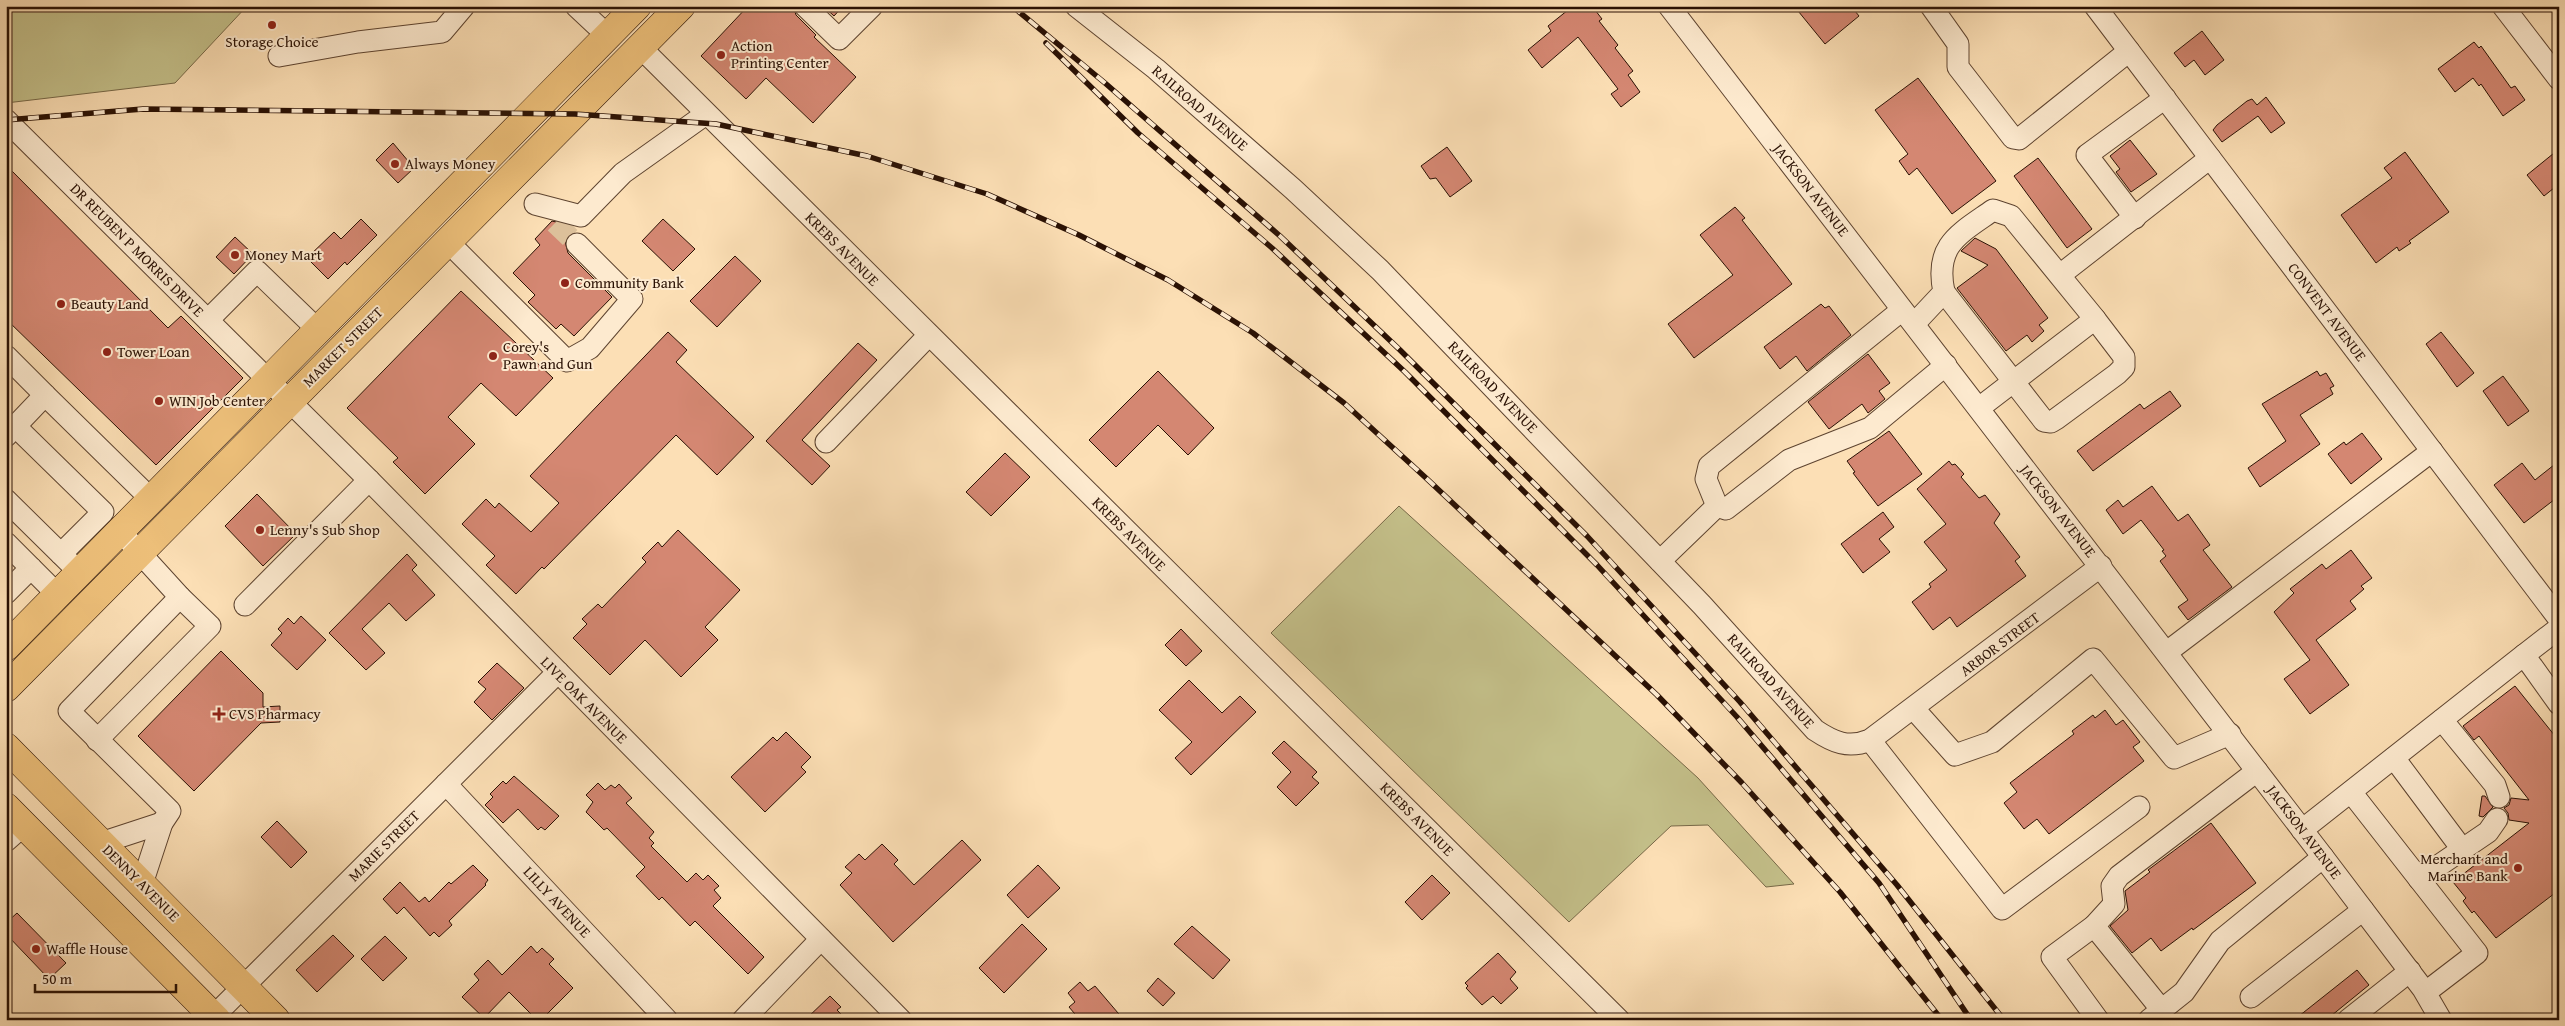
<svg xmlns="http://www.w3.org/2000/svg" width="2565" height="1026" viewBox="0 0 2565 1026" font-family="'Gentium Book Plus',serif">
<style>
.green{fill:#c4c08a;stroke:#776847}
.building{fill:#d48772;stroke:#2a1104}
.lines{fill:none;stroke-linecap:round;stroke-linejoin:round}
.minor-tunnel{stroke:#dcc09a;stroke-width:21;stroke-dasharray:21 11;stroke-linecap:butt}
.minor-casing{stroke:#5e4430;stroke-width:23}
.major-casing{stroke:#2a1104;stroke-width:29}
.minor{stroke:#fdeacf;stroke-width:21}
.major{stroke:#eec07a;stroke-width:28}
.rail-casing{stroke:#2a1104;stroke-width:5.5}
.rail{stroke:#fdeacf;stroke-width:4;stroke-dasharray:11;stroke-linecap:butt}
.poi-dot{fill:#8f2418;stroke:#fdeacf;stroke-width:2}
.labels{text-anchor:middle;stroke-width:4;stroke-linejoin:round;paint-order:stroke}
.poi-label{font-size:15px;fill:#2a1104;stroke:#fdeacf;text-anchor:start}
.street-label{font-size:15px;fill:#2a1104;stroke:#fdeacf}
</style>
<rect width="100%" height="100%" fill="#fcdfb5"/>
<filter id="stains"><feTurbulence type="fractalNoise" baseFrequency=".004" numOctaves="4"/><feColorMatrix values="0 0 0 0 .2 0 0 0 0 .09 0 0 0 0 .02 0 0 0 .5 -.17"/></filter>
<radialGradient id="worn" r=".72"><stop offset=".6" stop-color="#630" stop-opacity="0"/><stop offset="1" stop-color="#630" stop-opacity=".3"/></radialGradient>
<g class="green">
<polygon points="6,6 247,6 175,83 6,103"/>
<polygon points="1399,506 1698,778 1794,884 1766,887 1708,825 1671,826 1569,922 1271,633"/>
</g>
<g class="building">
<polygon points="748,6 793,6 796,15 816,35 814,37 856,77 813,123 766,78 746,99 701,56"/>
<polygon points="823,6 843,6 834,16"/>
<polygon points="1573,6 1592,6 1602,19 1599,21 1618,45 1615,48 1633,71 1628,75 1640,92 1621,107 1611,94 1618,89 1578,37 1542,68 1528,50 1551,31 1548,26"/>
<polygon points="1794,6 1851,6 1859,16 1825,44"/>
<polygon points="2202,31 2224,60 2205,75 2194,60 2185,67 2174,53"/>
<polygon points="2474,42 2479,48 2481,46 2511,88 2515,86 2525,100 2503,116 2481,84 2479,86 2473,78 2455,92 2438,69"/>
<polygon points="1918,78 1996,181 1952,214 1917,168 1909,175 1899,161 1908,154 1875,110"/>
<polygon points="2266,97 2285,123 2271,133 2258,116 2222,142 2213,130 2217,125 2247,101 2252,99 2257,105"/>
<polygon points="2130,140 2157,174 2131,192 2116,172 2120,169 2110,156"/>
<polygon points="393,143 414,168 398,183 376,160"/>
<polygon points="1447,147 1472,181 1450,197 1436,178 1430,179 1421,166"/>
<polygon points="2559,149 2559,184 2544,196 2527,175"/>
<polygon points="2405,152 2449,212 2409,241 2411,243 2399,251 2397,247 2376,263 2341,215 2392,178 2384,168"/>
<polygon points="2038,158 2092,229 2067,248 2014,176"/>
<polygon points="6,165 168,328 181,316 243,378 156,465 6,319"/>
<polygon points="1735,207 1745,218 1742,220 1792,284 1694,358 1668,324 1733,275 1700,235"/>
<polygon points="361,219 377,235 347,265 345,262 328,279 307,258 334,232 341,239"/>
<polygon points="663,219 695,249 673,271 642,241"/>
<polygon points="552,221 560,223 570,234 565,241 568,253 612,297 574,336 561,324 556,329 528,302 535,295 513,273 540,245 535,239"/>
<polygon points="235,237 253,254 234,274 216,257"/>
<polygon points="1975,238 1996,249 2048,318 2039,325 2044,331 2032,342 2027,335 2006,351 1957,288 1988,265 1961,251"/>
<polygon points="735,256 761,281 717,327 690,301"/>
<polygon points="461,291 553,378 516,416 481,383 448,417 475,444 425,494 393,462 398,458 347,408"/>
<polygon points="1821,304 1825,308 1829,306 1851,335 1807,371 1796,356 1780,369 1764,347"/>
<polygon points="668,332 687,350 676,362 754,437 717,475 676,435 544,569 542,567 516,594 486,565 495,556 462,524 486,499 495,508 499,503 531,532 559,503 530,476"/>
<polygon points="2441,332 2474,373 2457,387 2426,344"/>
<polygon points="858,343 877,360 802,440 830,466 812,485 766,441"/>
<polygon points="1868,354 1890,383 1879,391 1885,399 1868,413 1862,404 1829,429 1808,402"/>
<polygon points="1158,371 1214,428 1188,455 1158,425 1116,467 1089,440"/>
<polygon points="2317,371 2320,376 2326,373 2334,386 2330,388 2333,394 2300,415 2320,444 2260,487 2248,468 2286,441 2262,404"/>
<polygon points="2503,376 2529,411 2508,426 2483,391"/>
<polygon points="2170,391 2181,406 2093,471 2077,451 2140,404 2144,409"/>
<polygon points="1889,431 1922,474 1878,506 1853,473 1855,472 1847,461"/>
<polygon points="2362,433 2382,459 2351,484 2328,454 2344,442 2346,445"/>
<polygon points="1005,453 1030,477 991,516 966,492"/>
<polygon points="1949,461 1952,465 1955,464 1964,474 1961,477 1979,498 1985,495 2000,514 1994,523 2020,557 2015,561 2026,576 1957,627 1950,617 1933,630 1912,602 1931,587 1929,584 1947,570 1924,542 1946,524 1917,489"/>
<polygon points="2559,461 2559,496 2524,523 2494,485 2522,463 2535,480"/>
<polygon points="2152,486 2178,521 2188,514 2210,545 2203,550 2232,587 2188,620 2178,607 2188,600 2160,561 2166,556 2162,551 2164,550 2141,520 2123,534 2106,510 2118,500 2123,507"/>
<polygon points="257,494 296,534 263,566 225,526"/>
<polygon points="1883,512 1894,527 1879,539 1890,552 1863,573 1841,544"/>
<polygon points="678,530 740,590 705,627 718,640 681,677 645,640 610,675 573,638 587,624 582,619 598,604 602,608 646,562 642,558 658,542 662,547"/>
<polygon points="2351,550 2372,578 2361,586 2364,589 2350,601 2356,609 2316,640 2349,685 2310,714 2284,679 2310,660 2274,612 2294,593 2290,589 2322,564 2326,569"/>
<polygon points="407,554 417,565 412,570 435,595 406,621 389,603 362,629 385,653 366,670 329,633"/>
<polygon points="301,616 326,640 297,670 271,645 282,633 278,629 288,618 294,624"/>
<polygon points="1181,629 1202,651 1186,666 1165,645"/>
<polygon points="221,651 263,693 263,707 280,706 280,722 261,723 194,791 138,736"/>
<polygon points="497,663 524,688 492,720 474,702 486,689 478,682"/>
<polygon points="1189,680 1222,713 1240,696 1256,712 1191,775 1175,758 1192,742 1159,710"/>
<polygon points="2515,686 2559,741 2559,890 2496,938 2474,911 2472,913 2463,901 2466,898 2453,882 2529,823 2509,820 2508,813 2504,808 2509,805 2511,798 2529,800 2479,736 2474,740 2463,726"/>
<polygon points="2105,710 2116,725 2123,720 2140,742 2133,747 2144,761 2049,834 2037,819 2024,829 2004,803 2017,792 2010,783 2074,734 2072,731 2093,715 2095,718"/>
<polygon points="786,732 811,757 801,767 806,772 765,812 731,777 773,737 777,741"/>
<polygon points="1284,741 1317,772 1312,777 1319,783 1296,806 1277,787 1291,772 1272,753"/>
<polygon points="514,776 559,816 545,830 541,827 538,830 518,809 503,823 485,805 493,797 490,794 503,781 506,784"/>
<polygon points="598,783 605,790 611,785 615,788 619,784 632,798 626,803 654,832 649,838 654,843 651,846 687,882 696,873 703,880 708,875 719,886 714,890 721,898 713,906 764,957 748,974 695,921 690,926 662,897 659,900 636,876 645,867 607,828 604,830 586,812 593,802 586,795"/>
<polygon points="2482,796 2485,796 2493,807 2483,817 2479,816"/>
<polygon points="277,821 307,852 291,868 261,837"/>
<polygon points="2211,823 2256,883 2193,930 2192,928 2161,951 2151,938 2132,953 2110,926 2128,910 2125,891 2150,872 2148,870"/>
<polygon points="962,840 981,860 893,942 840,885 852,873 845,867 859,854 865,860 882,844 898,860 894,864 914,885"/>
<polygon points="473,865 488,880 485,884 486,885 449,921 452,925 439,937 434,932 430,936 404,907 397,914 383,899 400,882 419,902 425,897 429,902 449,882 451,884"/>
<polygon points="1038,865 1060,888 1028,918 1007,895"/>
<polygon points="1432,875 1450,893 1422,920 1405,902"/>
<polygon points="17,913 66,963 49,979 6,934 6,923"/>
<polygon points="1022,924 1047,949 1004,993 979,968"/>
<polygon points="1192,926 1230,960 1213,979 1174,944"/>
<polygon points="333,935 354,956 317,992 296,970"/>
<polygon points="385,936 407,958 383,981 361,959"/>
<polygon points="531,946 537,953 542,948 554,959 549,964 573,988 541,1020 537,1020 509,992 484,1018 462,997 479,980 474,974 488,960 502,975"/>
<polygon points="1498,953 1516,972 1510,979 1518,988 1501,1004 1493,996 1482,1005 1466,988 1468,986 1465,983"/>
<polygon points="2357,970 2369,985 2326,1020 2294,1020"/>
<polygon points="1158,978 1175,993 1163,1006 1147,991"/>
<polygon points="1080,982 1088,991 1095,986 1124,1020 1080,1020 1069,1007 1075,1002 1068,993"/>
<polygon points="830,996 841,1007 837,1010 847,1020 805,1020"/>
</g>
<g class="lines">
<polyline class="minor-tunnel" points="555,223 577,244"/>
<defs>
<g id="minor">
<polyline points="576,6 608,36"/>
<polyline points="805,6 839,39 872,6"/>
<path d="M1076,6L1156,69L1293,189L1380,270L1702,605L1815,730C1833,742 1848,749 1870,740L2101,566"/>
<polyline points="1669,6 2323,857 2423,989 2441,1020"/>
<polyline points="1931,6 1958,44 1958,67 2013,138 2019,139 2129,51"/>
<polyline points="2095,6 2559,619"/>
<polyline points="2503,6 2559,79"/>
<polyline points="640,47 1619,1020"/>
<polyline points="279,56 358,42 442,32 464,6"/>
<polyline points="6,120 369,480 901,1020"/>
<polyline points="535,204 581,216 623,173 706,114"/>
<polyline points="2135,218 2087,155 2165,98"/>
<polyline points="448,242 567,361 590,348 632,299 577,244"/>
<polyline points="2060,275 2210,158"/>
<polyline points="1944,292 2044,421 2051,422 2056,419 2117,374 2124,367 2124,357 2095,319"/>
<polyline points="1902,310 1709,466 1706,479 1717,506 1726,509 1789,460 1870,428 1946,365"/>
<polyline points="208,320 257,271 317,329"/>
<path d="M1914,324L1944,292C1934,245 1959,234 1993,210L2011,216L2095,319L1979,408"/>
<polyline points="6,356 45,395"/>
<polyline points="15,426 103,512 61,554"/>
<polyline points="6,436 45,395 151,499"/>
<polyline points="826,442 929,335"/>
<polyline points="6,500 70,563"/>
<polyline points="6,543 58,595"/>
<polyline points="1660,561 1717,506"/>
<polyline points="6,593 31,568"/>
<polyline points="245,605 369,480"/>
<polyline points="2559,628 2524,655 2559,704"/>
<polyline points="2167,652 2432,451"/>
<polyline points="1914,709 1955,755 1992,742 2093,659 2174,758 2230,734"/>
<polyline points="2442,720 2495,785 2499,797"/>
<polyline points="97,740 210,626 180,597 120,531"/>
<polyline points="1870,740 2002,909 2139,807"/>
<polyline points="2394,758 2462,849"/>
<polyline points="446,784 667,1020"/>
<polyline points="2351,792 2477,953 2426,992"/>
<polyline points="2302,830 2524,655"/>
<polyline points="6,841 24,825"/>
<polyline points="101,843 162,823"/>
<polyline points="2419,879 2488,832 2497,819"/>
<polyline points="142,884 162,823 170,811 69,711 180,597"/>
<polyline points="2094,926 2161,1009"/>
<polyline points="2251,997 2363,910"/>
<polyline points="210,1020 558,672"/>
<polyline points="743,1020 821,939"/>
<polyline points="2098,1020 2052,957 2094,926 2114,904 2112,886 2119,876 2257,771"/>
<polyline points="2149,1020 2184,992 2220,941 2323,857"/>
<polyline points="2348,1020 2410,971"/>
</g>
<g id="major">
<polyline points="6,647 637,6"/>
<polyline points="6,688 681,6"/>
<polyline points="6,747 276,1020"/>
<polyline points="6,807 217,1020"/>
</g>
</defs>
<use href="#minor" class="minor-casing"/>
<use href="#major" class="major-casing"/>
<use href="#minor" class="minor"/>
<use href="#major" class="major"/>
<defs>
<g id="rail">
<polyline points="1012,6 1105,83 1280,236 1400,350 1587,536 1740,702 1897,885 2004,1020"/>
<polyline points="1046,43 1138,133 1272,248 1405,372 1597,565 1737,717 1879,883 1971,1020"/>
<polyline points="6,120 143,109 575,114 716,124 867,156 987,194 1079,235 1168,280 1253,333 1344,403 1426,478 1657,695 1742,783 1840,892 1942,1020"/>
</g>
</defs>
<use href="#rail" class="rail-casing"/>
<use href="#rail" class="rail"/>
</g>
<g class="poi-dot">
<circle cx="272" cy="25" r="5"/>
<circle cx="721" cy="55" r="5"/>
<circle cx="395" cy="164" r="5"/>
<circle cx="235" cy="255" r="5"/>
<circle cx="565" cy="283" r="5"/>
<circle cx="61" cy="304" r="5"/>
<circle cx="107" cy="352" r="5"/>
<circle cx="493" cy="356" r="5"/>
<circle cx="159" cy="401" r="5"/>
<circle cx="260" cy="530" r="5"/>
<path d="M216.5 706.5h5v5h5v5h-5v5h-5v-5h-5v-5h5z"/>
<circle cx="2518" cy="868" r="5"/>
<circle cx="36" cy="949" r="5"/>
</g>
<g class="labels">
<g class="poi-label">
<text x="272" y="47" text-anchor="middle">Storage Choice</text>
<text x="731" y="51">Action<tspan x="731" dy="17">Printing Center</tspan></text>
<text x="405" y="169">Always Money</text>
<text x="245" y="260">Money Mart</text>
<text x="575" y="288">Community Bank</text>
<text x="71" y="309">Beauty Land</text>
<text x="503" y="352">Corey's<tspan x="503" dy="17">Pawn and Gun</tspan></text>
<text x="117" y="357">Tower Loan</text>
<text x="169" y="406">WIN Job Center</text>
<text x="270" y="535">Lenny's Sub Shop</text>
<text x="229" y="719">CVS Pharmacy</text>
<text x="2508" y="864" text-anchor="end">Merchant and<tspan x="2508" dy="17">Marine Bank</tspan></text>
<text x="46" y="954">Waffle House</text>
</g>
<g class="street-label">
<text transform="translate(1200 108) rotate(41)" y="5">RAILROAD AVENUE</text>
<text transform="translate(1811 190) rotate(52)" y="5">JACKSON AVENUE</text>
<text transform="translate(842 249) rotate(45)" y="5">KREBS AVENUE</text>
<text transform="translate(137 250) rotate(45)" y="5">DR REUBEN P MORRIS DRIVE</text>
<text transform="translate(2327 312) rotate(53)" y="5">CONVENT AVENUE</text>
<text transform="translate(343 347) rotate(-45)" y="5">MARKET STREET</text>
<text transform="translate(1493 387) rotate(46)" y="5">RAILROAD AVENUE</text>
<text transform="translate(2058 511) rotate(52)" y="5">JACKSON AVENUE</text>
<text transform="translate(1129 534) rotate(45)" y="5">KREBS AVENUE</text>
<text transform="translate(2000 644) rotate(-37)" y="5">ARBOR STREET</text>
<text transform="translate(1771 681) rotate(48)" y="5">RAILROAD AVENUE</text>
<text transform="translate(584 700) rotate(45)" y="5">LIVE OAK AVENUE</text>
<text transform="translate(1417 819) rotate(45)" y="5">KREBS AVENUE</text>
<text transform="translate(2304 832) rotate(53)" y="5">JACKSON AVENUE</text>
<text transform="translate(384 846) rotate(-45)" y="5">MARIE STREET</text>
<text transform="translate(141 883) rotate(45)" y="5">DENNY AVENUE</text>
<text transform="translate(557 902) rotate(47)" y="5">LILLY AVENUE</text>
</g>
</g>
<rect width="2565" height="1026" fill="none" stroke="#fcdfb5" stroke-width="25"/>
<rect x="8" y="8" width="2550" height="1011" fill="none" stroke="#2a1104" stroke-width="2.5"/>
<rect x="12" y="12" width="2540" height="1001" fill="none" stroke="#2a1104"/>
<path d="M35 984v8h141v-8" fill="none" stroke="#2a1104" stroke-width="2.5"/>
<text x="42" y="984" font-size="15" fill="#2a1104" stroke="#fdeacf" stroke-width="4" paint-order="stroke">50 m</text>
<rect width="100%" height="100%" filter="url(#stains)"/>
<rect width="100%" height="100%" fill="url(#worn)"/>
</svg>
